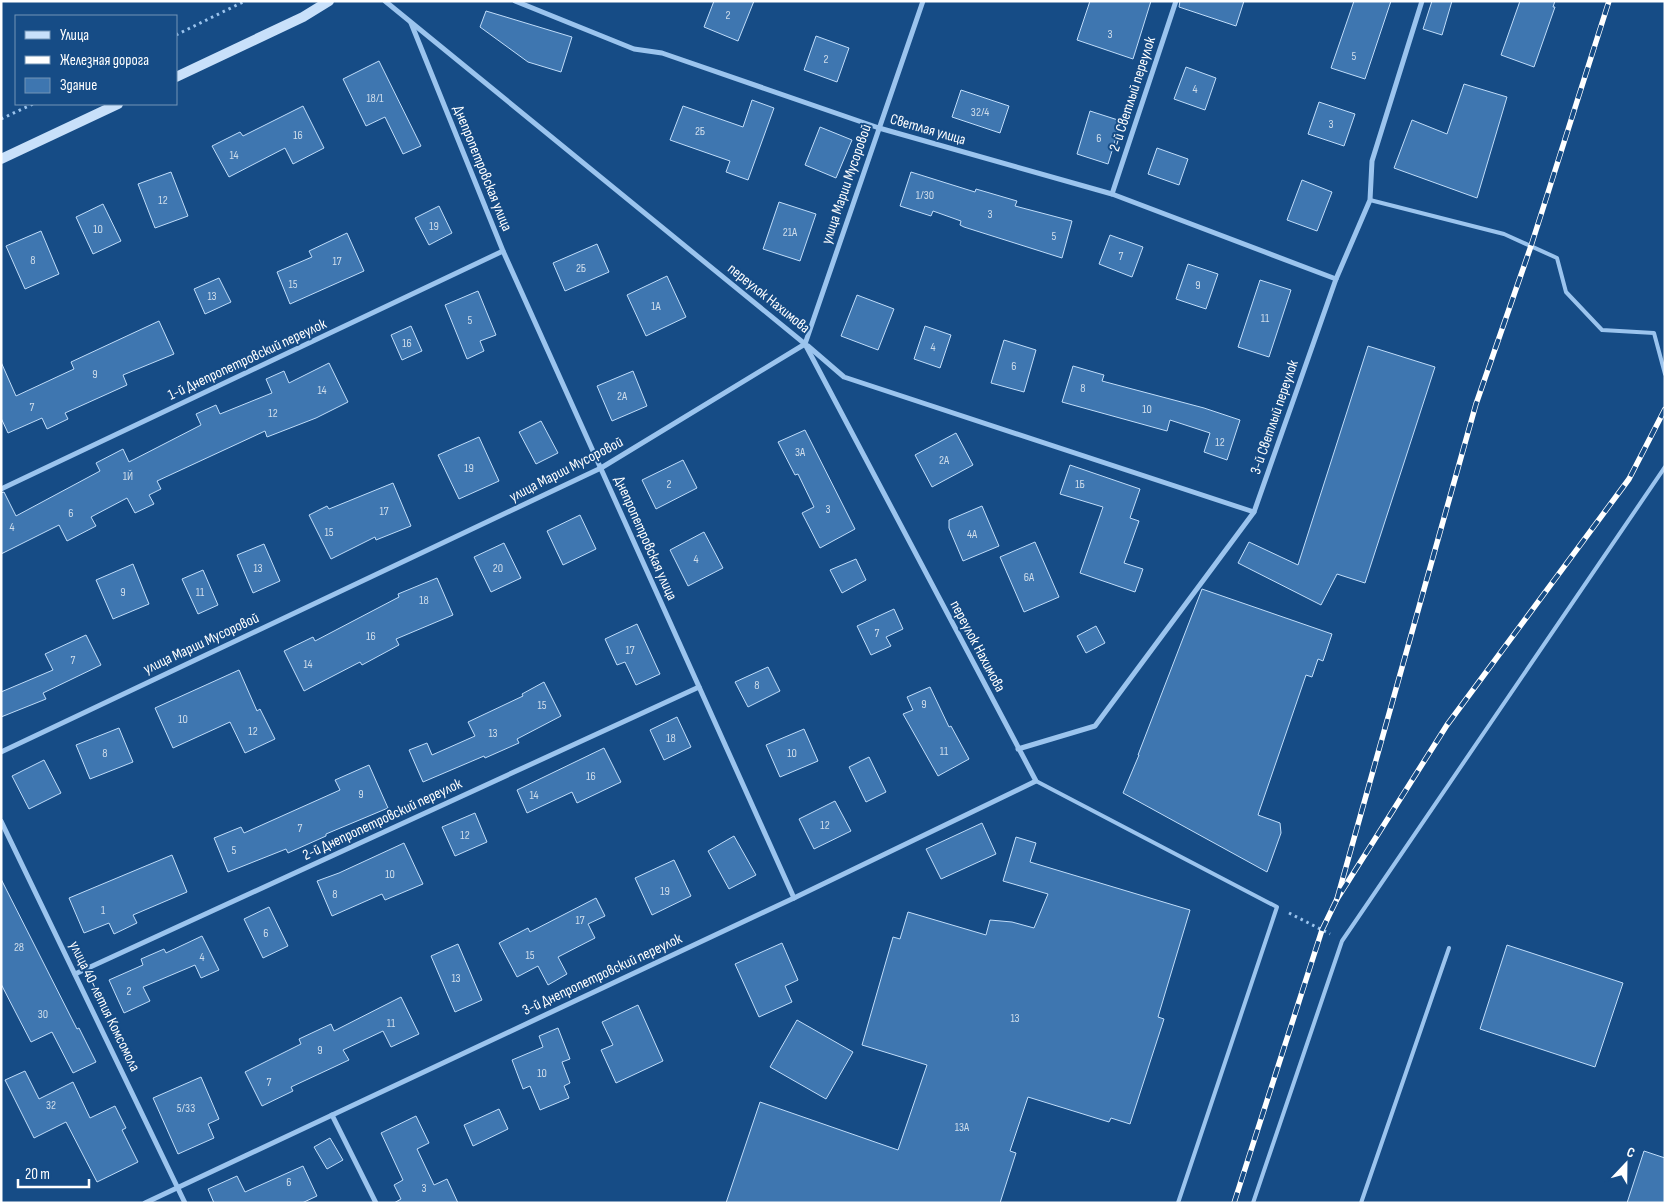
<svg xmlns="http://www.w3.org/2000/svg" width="1666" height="1204" viewBox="0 0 1666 1204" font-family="'Sofia Sans Condensed',sans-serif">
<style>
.building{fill:#3e76b0;stroke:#c0ddfa}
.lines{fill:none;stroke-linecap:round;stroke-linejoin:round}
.path{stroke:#9bc4ee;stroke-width:3;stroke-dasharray:2.5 4;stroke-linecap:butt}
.lane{stroke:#9bc4ee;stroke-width:4}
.street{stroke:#9bc4ee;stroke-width:5}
.secondary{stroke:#c8e0fa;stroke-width:10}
.rail-casing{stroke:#fff;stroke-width:5.5}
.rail{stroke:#164c86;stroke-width:4;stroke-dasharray:11;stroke-linecap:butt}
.labels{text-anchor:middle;stroke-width:4;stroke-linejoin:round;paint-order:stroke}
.number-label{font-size:12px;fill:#cfddeb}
.street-label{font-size:15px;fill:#fff;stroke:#164c86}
</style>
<rect width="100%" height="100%" fill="#164c86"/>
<g class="building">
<polygon points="714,1 754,1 738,41 704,27"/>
<polygon points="1090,1 1151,1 1133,59 1077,40"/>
<polygon points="1180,1 1244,1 1236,26 1179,7"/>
<polygon points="1354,1 1391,1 1365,79 1331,68"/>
<polygon points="1432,1 1452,1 1442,35 1423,29"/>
<polygon points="1520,1 1555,1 1553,7 1555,7 1534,67 1501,55"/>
<polygon points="486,11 572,37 561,72 528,62 480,27"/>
<polygon points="816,36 849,48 837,82 804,70"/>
<polygon points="379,61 421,146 403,154 385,117 366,126 343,79"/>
<polygon points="1186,67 1216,78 1205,110 1174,99"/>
<polygon points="1464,84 1507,97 1477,198 1394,168 1412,120 1447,134"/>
<polygon points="961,90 1009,106 1000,133 952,117"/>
<polygon points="752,100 774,108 748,180 726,172 730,161 670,140 683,106 743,127"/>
<polygon points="1319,102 1355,114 1344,146 1308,134"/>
<polygon points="303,106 324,148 293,164 285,148 229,177 212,146 240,132 243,136"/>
<polygon points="1090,111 1121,121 1108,164 1077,154"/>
<polygon points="820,127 852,140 836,178 805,165"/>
<polygon points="1157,148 1188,159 1179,185 1148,174"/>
<polygon points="171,172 188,216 155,228 138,184"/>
<polygon points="911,172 975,192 976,189 1017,201 1015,206 1072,221 1062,258 964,227 960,225 961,221 933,211 931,216 900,206"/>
<polygon points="1302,180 1332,192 1317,231 1287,220"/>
<polygon points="779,202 816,214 800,261 763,249"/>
<polygon points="103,204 121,241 93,254 76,217"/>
<polygon points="439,206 452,233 429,245 415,218"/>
<polygon points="41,231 59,274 25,289 6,246"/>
<polygon points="347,233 364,271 290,304 277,272 312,257 309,251"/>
<polygon points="1110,235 1143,247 1132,277 1099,264"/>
<polygon points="597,244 609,272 565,291 553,263"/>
<polygon points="1188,264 1218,274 1206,309 1176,299"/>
<polygon points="667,276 686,317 646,336 627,295"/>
<polygon points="219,278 231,302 205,314 194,289"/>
<polygon points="1260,280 1291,290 1269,357 1238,347"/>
<polygon points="478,291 496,335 480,341 484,351 467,359 445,305"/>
<polygon points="857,295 894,309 878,350 841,336"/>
<polygon points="159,321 174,354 123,375 127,385 65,413 68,419 47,429 42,418 8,433 1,418 1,362 16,396 74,369 71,362"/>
<polygon points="411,326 422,351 402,360 391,335"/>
<polygon points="925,326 951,335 940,368 914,359"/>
<polygon points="1004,340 1036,350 1024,392 991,383"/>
<polygon points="1368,346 1435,367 1365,583 1337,574 1321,605 1238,563 1249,542 1298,565"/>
<polygon points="329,363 348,402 316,418 267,437 265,431 157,481 161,489 149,495 154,504 135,513 127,498 91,517 96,526 67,541 59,525 1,554 1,493 4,492 16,516 100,471 96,463 123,449 129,462 201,425 196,414 216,405 220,414 272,393 266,379 284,371 289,383"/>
<polygon points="1073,366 1104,375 1102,381 1204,408 1240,420 1227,460 1204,452 1210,433 1170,420 1167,431 1062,402"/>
<polygon points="633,371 647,406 612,421 597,386"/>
<polygon points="541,421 558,453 536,464 519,432"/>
<polygon points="805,430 855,529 820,548 802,513 814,507 798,474 795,475 778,442"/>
<polygon points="956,433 973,465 932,487 915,455"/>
<polygon points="479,437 499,481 459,499 438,455"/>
<polygon points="683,460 697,488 656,509 642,480"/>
<polygon points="1070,465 1140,489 1130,518 1139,521 1124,563 1143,569 1135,592 1080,573 1103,507 1060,494"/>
<polygon points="393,483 411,526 376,540 375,537 331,559 309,515 327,506 329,509"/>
<polygon points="982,506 999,546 963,561 949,528 949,520"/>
<polygon points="580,515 596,549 563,565 547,531"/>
<polygon points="704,532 723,568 688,586 670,550"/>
<polygon points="1035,542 1059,597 1024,612 1000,557"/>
<polygon points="504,543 521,578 491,592 474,557"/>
<polygon points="264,544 280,581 253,593 237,555"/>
<polygon points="856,559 866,580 842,593 830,570"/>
<polygon points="133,564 149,604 113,619 96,580"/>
<polygon points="203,570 218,605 198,614 182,579"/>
<polygon points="437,578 453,615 396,639 399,645 362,665 360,662 304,691 284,651 313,637 315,641 399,597 398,594"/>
<polygon points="1202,589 1332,634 1323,661 1318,659 1312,677 1306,675 1258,815 1280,823 1281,833 1267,872 1123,793 1139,755 1138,755"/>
<polygon points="894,609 903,629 886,637 891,646 871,655 857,626"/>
<polygon points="637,624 660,674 636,685 625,662 617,665 605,639"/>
<polygon points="1096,626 1105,643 1086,653 1077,636"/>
<polygon points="86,635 101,665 43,693 46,699 1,717 1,692 53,670 45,654"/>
<polygon points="768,667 780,691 748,707 735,682"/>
<polygon points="239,670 257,711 260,709 275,739 245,753 230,722 173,748 155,708"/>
<polygon points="544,682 561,716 517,739 519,743 485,758 484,756 423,782 409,750 427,743 432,755 475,736 468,722 523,696 522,694"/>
<polygon points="930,687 949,727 951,726 969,759 938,776 903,714 913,710 907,697"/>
<polygon points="677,717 691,747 664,760 650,730"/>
<polygon points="119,728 133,762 90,779 76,745"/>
<polygon points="804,729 818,761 780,777 766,745"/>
<polygon points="604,748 621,782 577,803 572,792 527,813 517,790"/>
<polygon points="869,757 886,792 866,802 849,767"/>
<polygon points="44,760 61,793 29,809 12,776"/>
<polygon points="369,765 388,808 326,834 326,836 288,853 286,849 228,872 214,838 241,827 244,833 340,790 335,780"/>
<polygon points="835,801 851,831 814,849 799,819"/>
<polygon points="475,813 487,842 455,856 442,827"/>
<polygon points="982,823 996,854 941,879 926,849"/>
<polygon points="734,836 756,875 729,889 708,851"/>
<polygon points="1016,837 1036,843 1030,862 1190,910 1158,1017 1164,1019 1130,1124 1111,1118 1109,1122 1028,1097 1010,1151 1016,1153 1000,1203 726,1203 760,1102 898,1150 927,1065 862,1045 893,937 900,939 908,912 986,935 990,920 1012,922 1034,928 1048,894 1003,881"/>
<polygon points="404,843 423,884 385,900 382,894 332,916 317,881 339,873"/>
<polygon points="172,855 187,892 133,915 137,923 114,934 109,923 84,933 69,898"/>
<polygon points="674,860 691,896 652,915 635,878"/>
<polygon points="1,879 77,1029 79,1028 96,1062 73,1073 52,1032 31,1042 1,984"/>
<polygon points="596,898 605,916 588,924 595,938 558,957 567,974 548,985 538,966 517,977 499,943 528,928 530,932"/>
<polygon points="269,907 288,946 263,958 244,919"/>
<polygon points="202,936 219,970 201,978 195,965 143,987 150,1001 124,1013 109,980 143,965 141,959 164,949 166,953"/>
<polygon points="782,943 798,980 785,986 792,1002 759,1017 735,964"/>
<polygon points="458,944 482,1000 455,1012 431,956"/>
<polygon points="1507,945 1623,983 1595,1067 1480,1029"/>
<polygon points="401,997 419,1034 391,1047 383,1031 343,1050 349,1060 291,1087 293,1091 262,1106 245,1072 301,1044 299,1039 331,1024 334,1031"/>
<polygon points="638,1005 663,1061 616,1083 601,1050 613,1045 602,1022"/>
<polygon points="797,1020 853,1052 826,1099 770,1067"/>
<polygon points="558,1028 570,1059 562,1062 570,1083 564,1086 569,1098 540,1110 530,1086 523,1089 512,1060 543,1047 539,1036"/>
<polygon points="25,1071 39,1099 73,1082 90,1118 115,1106 126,1128 122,1130 138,1162 97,1182 66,1122 34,1138 5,1080"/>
<polygon points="201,1077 219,1119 208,1124 214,1138 178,1154 153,1098"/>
<polygon points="499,1109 508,1129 473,1146 464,1125"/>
<polygon points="416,1116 429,1143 417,1149 434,1185 447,1179 458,1203 394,1203 401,1199 394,1185 403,1180 381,1133"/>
<polygon points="330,1138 343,1160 327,1169 314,1147"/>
<polygon points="1644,1151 1665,1158 1665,1203 1627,1203"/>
<polygon points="303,1166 317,1196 302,1203 214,1203 208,1189 237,1176 245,1192"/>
</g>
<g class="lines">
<g class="path">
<polyline points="176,35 245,1"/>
<polyline points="1,119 33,104"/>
<polyline points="1289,913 1330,934"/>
</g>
<g class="lane">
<polyline points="1370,200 1504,234 1557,258 1566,292 1602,330 1654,333 1665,374"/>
<polyline points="1036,781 1277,907 1178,1203"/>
<polyline points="1253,1203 1342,941 1665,467"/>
<polyline points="1361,1203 1449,948"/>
</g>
<g class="street">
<polyline points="515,1 634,49 662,53 879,128 1112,194 1336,279"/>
<polyline points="411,23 503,251 794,898"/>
<polyline points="1112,194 1176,1"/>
<polyline points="808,346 844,377 1254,512"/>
<polyline points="1,489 503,251"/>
<polyline points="1018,749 1095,726 1254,512 1336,279 1370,200 1372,161 1422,1"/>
<polyline points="1,752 601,468 805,344 923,1"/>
<polyline points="1,821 185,1203"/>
<polyline points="75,974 699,687"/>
<polyline points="332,1115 376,1203"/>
<polyline points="145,1203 794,898 1036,781 805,344 385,1"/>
</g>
<g class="secondary">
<polyline points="176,77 303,17 329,1"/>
<polyline points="1,159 118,104"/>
</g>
<defs>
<g id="rail">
<polyline points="1337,899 1476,404 1531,246 1609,1"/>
<polyline points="1234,1203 1322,930 1337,899 1447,725 1629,479 1665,409"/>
</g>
</defs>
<use href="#rail" class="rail-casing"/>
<use href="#rail" class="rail"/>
</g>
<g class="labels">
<g class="number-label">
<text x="728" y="19">2</text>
<text x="1110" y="38">3</text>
<text x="1354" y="60">5</text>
<text x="826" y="63">2</text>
<text x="1195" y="93">4</text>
<text x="375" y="102">18/1</text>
<text x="980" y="116">32/4</text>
<text x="1331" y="128">3</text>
<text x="700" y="135">2Б</text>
<text x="298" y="139">16</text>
<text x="1099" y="142">6</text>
<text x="234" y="159">14</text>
<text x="925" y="199">1/30</text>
<text x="163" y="204">12</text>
<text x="990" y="218">3</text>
<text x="434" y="230">19</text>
<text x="98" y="233">10</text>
<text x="790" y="236">21А</text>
<text x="1054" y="240">5</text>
<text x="1121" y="260">7</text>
<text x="33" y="264">8</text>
<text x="337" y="265">17</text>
<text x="581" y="272">2Б</text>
<text x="293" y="288">15</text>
<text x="1198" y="289">9</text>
<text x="212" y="300">13</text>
<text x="656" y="310">1А</text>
<text x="1265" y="322">11</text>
<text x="470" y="324">5</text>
<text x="407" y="347">16</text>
<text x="933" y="351">4</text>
<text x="1014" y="370">6</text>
<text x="95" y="378">9</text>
<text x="1083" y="392">8</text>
<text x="322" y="394">14</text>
<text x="622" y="400">2А</text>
<text x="32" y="411">7</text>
<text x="1147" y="413">10</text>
<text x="273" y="417">12</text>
<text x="1220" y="446">12</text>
<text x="800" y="456">3А</text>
<text x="944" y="464">2А</text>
<text x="469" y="472">19</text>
<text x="128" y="480">1Й</text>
<text x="669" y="488">2</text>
<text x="1080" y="488">1Б</text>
<text x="828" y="513">3</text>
<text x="384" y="515">17</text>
<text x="71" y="517">6</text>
<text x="12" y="531">4</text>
<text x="329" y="536">15</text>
<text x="972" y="538">4А</text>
<text x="696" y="563">4</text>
<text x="258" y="572">13</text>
<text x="498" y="572">20</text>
<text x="1029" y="581">6А</text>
<text x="123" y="596">9</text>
<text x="200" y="596">11</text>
<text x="424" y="604">18</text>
<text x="877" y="637">7</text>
<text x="371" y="640">16</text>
<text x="630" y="654">17</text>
<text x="73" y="664">7</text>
<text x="308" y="668">14</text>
<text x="757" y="689">8</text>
<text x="924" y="708">9</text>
<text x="542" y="709">15</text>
<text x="183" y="723">10</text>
<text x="253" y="735">12</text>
<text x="493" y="737">13</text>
<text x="671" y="742">18</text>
<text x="944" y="755">11</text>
<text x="105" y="757">8</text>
<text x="792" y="757">10</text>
<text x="591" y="780">16</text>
<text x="361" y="798">9</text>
<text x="534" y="799">14</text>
<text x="825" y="829">12</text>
<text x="300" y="832">7</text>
<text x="465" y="839">12</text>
<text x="234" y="854">5</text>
<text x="390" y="878">10</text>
<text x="665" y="895">19</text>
<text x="335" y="898">8</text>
<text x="103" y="914">1</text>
<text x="580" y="924">17</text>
<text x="266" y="937">6</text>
<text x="19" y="951">28</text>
<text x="530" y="959">15</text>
<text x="202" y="961">4</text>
<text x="456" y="982">13</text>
<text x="129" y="995">2</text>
<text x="43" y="1018">30</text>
<text x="1015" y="1022">13</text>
<text x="391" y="1027">11</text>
<text x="320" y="1054">9</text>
<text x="542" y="1077">10</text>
<text x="269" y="1086">7</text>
<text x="51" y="1109">32</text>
<text x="186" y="1112">5/33</text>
<text x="962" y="1131">13А</text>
<text x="289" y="1186">6</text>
<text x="424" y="1192">3</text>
</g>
<g class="street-label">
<text transform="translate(1132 94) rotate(-72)" y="5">2-й Светлый переулок</text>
<text transform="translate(928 129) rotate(16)" y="5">Светлая улица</text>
<text transform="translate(483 168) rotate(68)" y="5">Днепропетровская улица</text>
<text transform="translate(846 184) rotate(-71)" y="5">улица Марии Мусоровой</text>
<text transform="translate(769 298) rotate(39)" y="5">переулок Нахимова</text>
<text transform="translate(247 359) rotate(-25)" y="5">1-й Днепропетровский переулок</text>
<text transform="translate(1274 417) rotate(-71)" y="5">3-й Светлый переулок</text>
<text transform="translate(566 469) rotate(-27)" y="5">улица Марии Мусоровой</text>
<text transform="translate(646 538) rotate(66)" y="5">Днепропетровская улица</text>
<text transform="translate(201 643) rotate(-25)" y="5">улица Марии Мусоровой</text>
<text transform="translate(978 646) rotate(62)" y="5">переулок Нахимова</text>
<text transform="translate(382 819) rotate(-25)" y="5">2-й Днепропетровский переулок</text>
<text transform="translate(602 974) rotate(-25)" y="5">3-й Днепропетровский переулок</text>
<text transform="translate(105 1006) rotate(64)" y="5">улица 40-летия Комсомола</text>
</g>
</g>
<rect width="1666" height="1204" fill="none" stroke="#ffffff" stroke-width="5"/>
<rect x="15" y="15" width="162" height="90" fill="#164c86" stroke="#7394b6"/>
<rect x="25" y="31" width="25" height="8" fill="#c8e0fa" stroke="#7394b6"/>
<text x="60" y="40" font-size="15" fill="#ffffff">Улица</text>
<rect x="25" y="56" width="25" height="8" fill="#ffffff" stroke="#7394b6"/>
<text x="60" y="65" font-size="15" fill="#ffffff">Железная дорога</text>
<rect x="25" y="78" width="25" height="15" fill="#3e76b0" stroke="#7394b6"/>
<text x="60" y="90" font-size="15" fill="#ffffff">Здание</text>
<g transform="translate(1626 1164) rotate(22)" stroke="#164c86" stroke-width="4" paint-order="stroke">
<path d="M0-4L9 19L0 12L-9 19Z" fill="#ffffff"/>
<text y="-8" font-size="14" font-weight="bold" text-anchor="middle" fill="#ffffff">С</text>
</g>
<path d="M18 1179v8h71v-8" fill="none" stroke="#ffffff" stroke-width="2.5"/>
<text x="25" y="1179" font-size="15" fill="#ffffff" stroke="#164c86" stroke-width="4" paint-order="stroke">20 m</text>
</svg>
